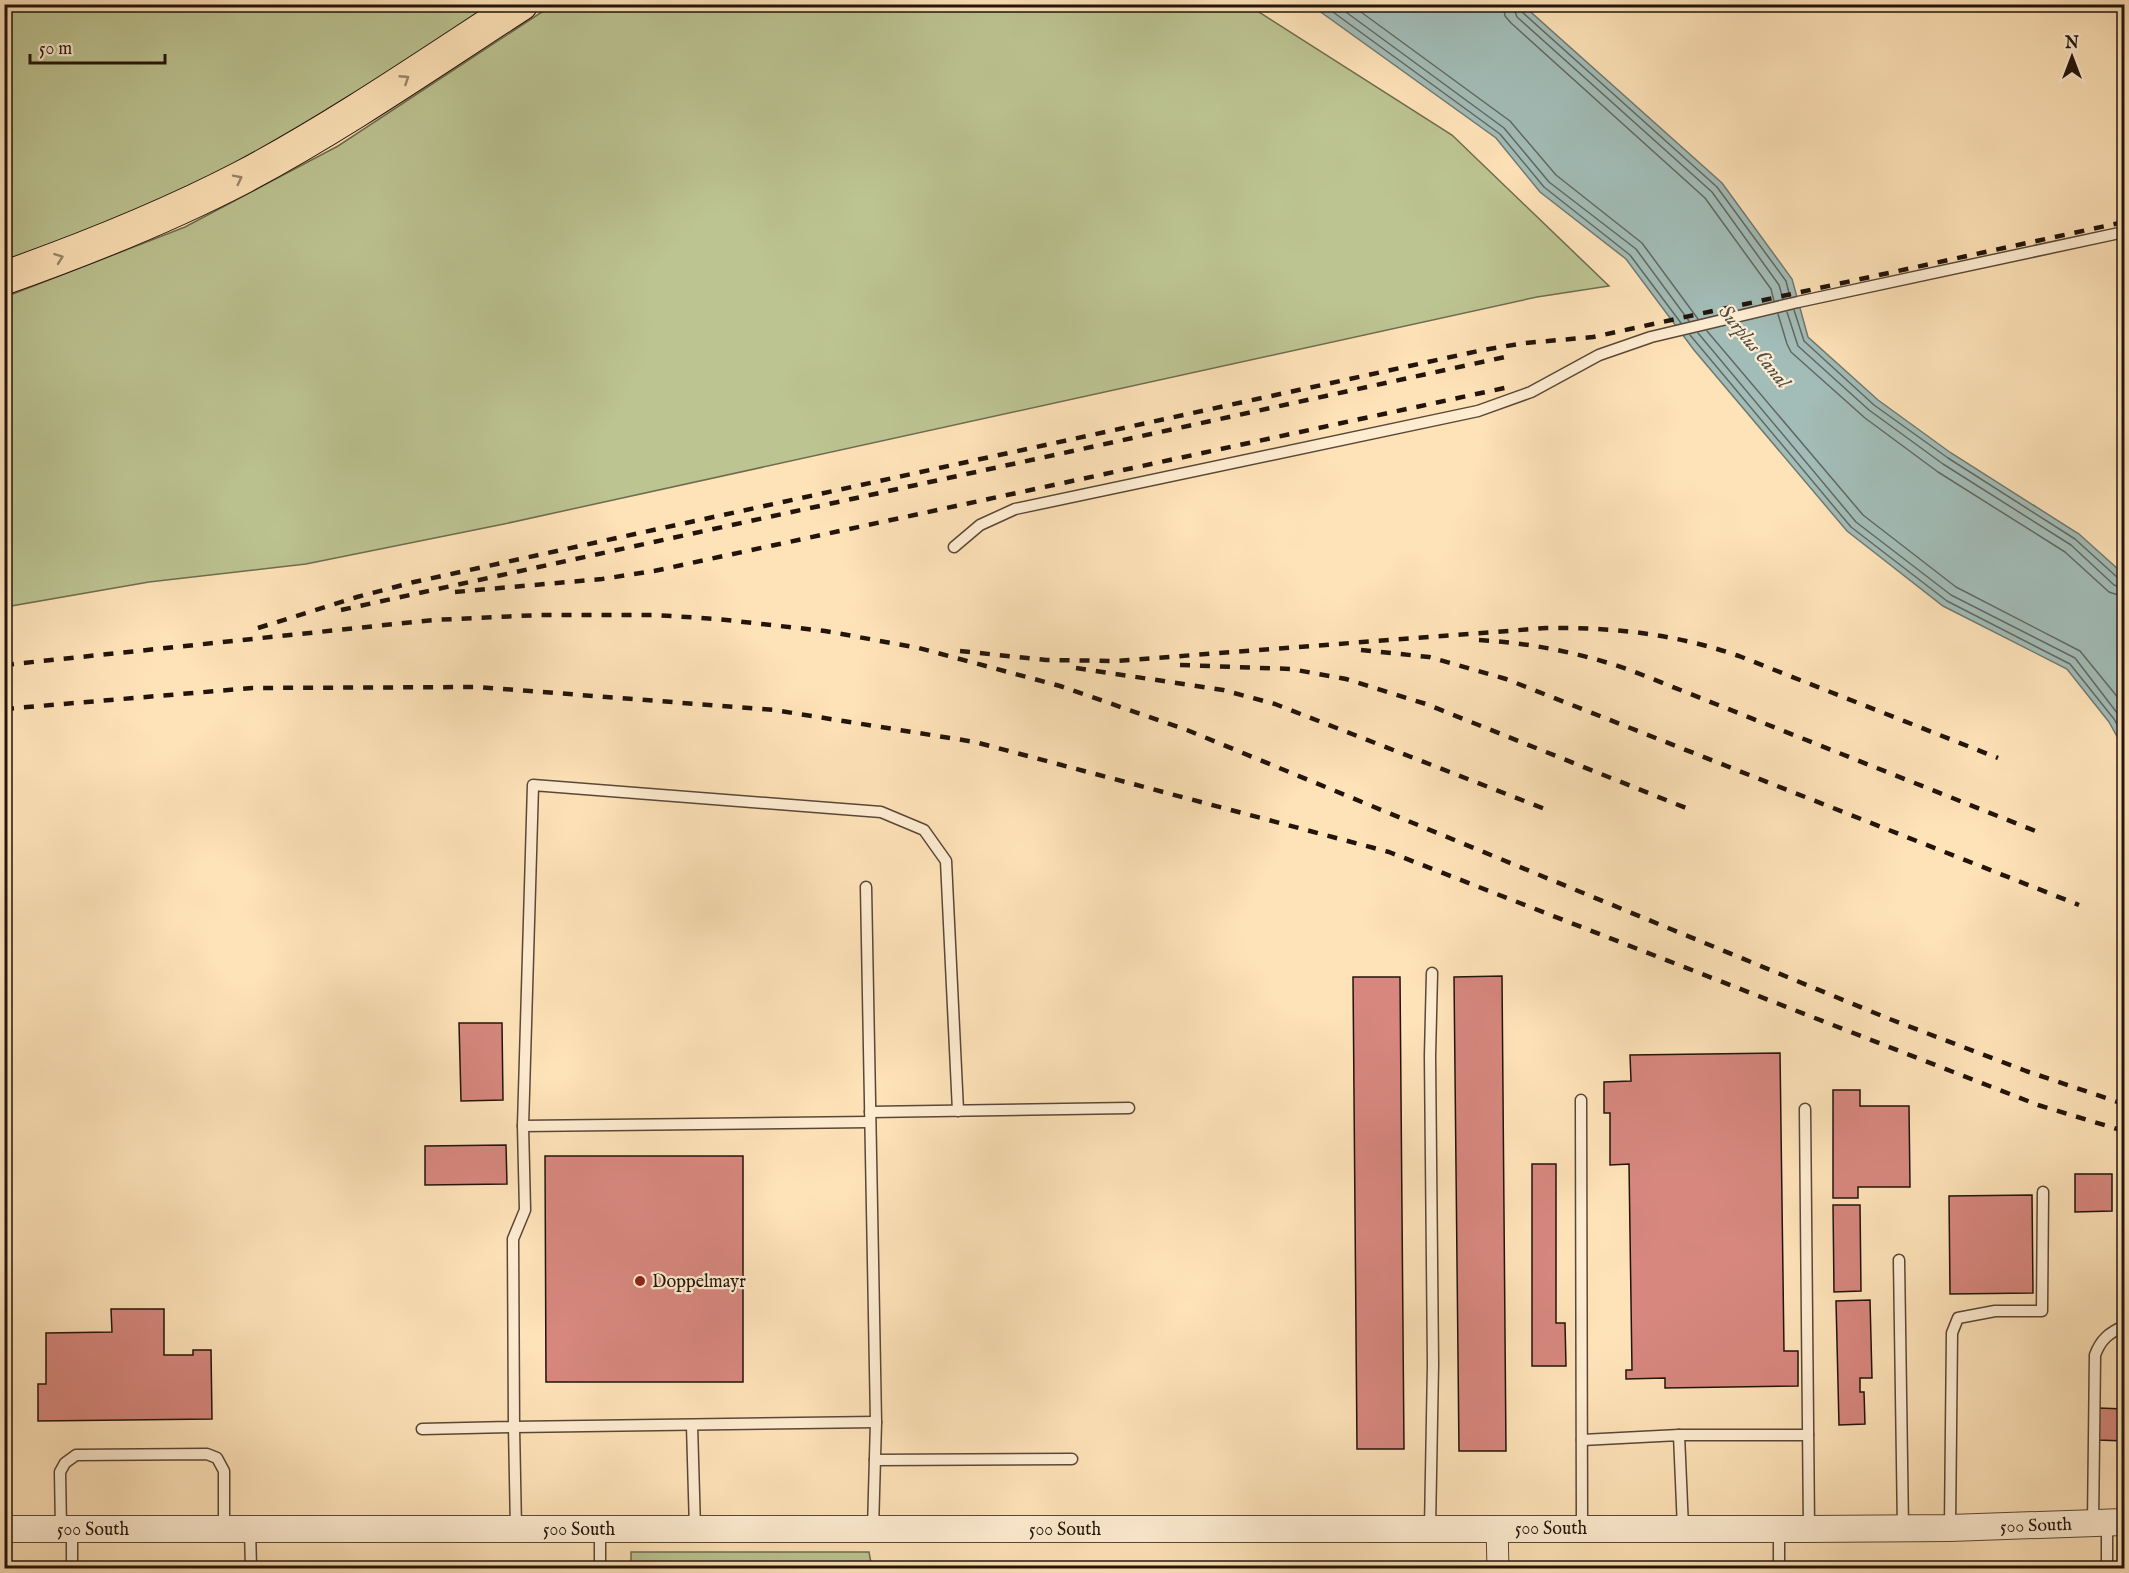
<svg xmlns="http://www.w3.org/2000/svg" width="2129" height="1573" viewBox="0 0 2129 1573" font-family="'IM FELL English',serif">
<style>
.green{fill:#bcc492;stroke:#6f6c4e;stroke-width:1.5}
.water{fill:#a2bcb7;stroke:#6f7972;stroke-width:1.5}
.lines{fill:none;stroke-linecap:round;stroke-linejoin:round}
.shore{stroke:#626861;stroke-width:1.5}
.building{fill:#d7877e;stroke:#22140b;stroke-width:1.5}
.service-casing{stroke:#594836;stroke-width:13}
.minor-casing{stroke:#594836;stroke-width:23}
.tertiary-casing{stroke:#594836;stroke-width:28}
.motorway-casing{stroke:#22140b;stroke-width:35}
.service{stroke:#feecd1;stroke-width:10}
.minor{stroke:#feecd1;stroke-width:21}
.tertiary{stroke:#feecd1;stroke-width:26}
.motorway{stroke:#fee2b8;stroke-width:33}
.rail{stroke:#22140b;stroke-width:4.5;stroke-dasharray:10 10;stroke-linecap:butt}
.oneway{stroke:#9b856a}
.poi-dot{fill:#8f2418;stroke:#feecd1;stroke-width:2}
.labels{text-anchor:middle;stroke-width:4.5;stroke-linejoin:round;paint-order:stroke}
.poi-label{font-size:18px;fill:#22140b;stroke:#feecd1;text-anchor:start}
.street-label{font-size:18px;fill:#22140b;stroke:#feecd1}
.water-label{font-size:20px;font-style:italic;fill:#4f4f47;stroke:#feecd1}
</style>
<rect width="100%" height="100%" fill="#fee2b8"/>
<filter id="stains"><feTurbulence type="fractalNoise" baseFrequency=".00333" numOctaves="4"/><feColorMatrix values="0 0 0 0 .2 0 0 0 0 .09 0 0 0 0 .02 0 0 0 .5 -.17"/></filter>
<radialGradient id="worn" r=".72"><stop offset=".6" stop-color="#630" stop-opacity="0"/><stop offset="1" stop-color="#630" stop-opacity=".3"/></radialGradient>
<g class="green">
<polygon points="554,4 1248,5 1452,135 1609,286 1537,297 504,524 306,564 149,582 5,607 5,297 185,227 338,146"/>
<path d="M5,5H492C407,60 324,119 234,166C160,204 82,233 5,264Z"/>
<polygon points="631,1552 869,1552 872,1568 631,1568"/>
</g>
<polygon class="water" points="1311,5 1523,5 1722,183 1792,279 1808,337 1878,400 1951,453 2079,534 2119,570 2124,578 2124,749 2109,722 2067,669 1943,606 1847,531 1694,350 1626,259 1540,192 1496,138"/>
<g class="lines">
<g class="shore">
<polyline points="1322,4 1500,134 1544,187 1630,255 1681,323"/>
<polyline points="1335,4 1504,128 1549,182 1636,249 1689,321"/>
<polyline points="1350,4 1510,121 1556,175 1642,243 1698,319"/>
<polyline points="1503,4 1505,16 1511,23 1705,198 1771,289 1774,301"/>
<polyline points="1512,4 1517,17 1712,192 1779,285 1783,299"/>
<polyline points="1520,4 1522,12 1717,187 1786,281 1790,297"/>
<polyline points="1794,310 1804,341 1874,405 1948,458 2075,539 2118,578 2124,580"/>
<polyline points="1787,312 1798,346 1869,410 1943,464 2071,545 2114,585 2124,588"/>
<polyline points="1778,314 1787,344 1791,352 1865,418 1938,472 2065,552 2109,592 2124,597"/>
<polyline points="1707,331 1863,515 1956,587 2080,651 2124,705"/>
<polyline points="1698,333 1856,522 1951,595 2075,658 2124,722"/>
<polyline points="1690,335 1851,527 1947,601 2070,664 2114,719 2124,737"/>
</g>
</g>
<g class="building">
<polygon points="1502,976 1506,1451 1459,1451 1454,977"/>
<polygon points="1353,977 1400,977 1404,1449 1357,1449"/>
<polygon points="459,1023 502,1023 503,1100 461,1101"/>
<polygon points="1780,1053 1784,1351 1798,1351 1798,1386 1665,1388 1665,1378 1626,1379 1626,1370 1632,1370 1629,1164 1610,1165 1610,1113 1604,1113 1604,1082 1631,1081 1630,1055"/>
<polygon points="1833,1090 1860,1090 1860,1106 1909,1106 1910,1187 1858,1187 1858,1198 1833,1198"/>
<polygon points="506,1145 507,1184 425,1185 425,1146"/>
<polygon points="545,1156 743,1156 743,1382 546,1382"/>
<polygon points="1532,1164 1556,1164 1556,1323 1565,1323 1566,1366 1532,1366"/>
<polygon points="2075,1174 2112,1174 2112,1211 2075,1212"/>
<polygon points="2032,1195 2033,1293 1950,1294 1949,1196"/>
<polygon points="1833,1205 1860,1205 1861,1291 1834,1292"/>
<polygon points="1870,1300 1872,1378 1860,1378 1860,1392 1864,1392 1865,1424 1839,1425 1836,1301"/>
<polygon points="111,1309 164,1309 164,1355 193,1355 193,1350 211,1350 212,1419 38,1421 38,1384 46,1384 46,1333 112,1332"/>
<rect x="4" y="1378" width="3" height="35"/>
<polygon points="2099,1408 2124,1409 2124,1441 2098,1440"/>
</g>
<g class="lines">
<defs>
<g id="service">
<polyline points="954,547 980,525 1015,509 1478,411 1531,392 1599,355 1651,337 1798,302 2124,232"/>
<polyline points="866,887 876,1422 873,1529"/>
<polyline points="1581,1100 1582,1528"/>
<polyline points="1805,1109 1809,1528"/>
<polyline points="870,1112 1129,1108"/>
<polyline points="523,1126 533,785 881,812 924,830 946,861 958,1111"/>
<polyline points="1899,1260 1903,1528"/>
<polyline points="692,1425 695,1529"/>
<polyline points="422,1429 514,1427 513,1239 525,1210 523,1126 870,1122"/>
<polyline points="1679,1435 1808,1435"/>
<polyline points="1582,1440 1679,1435 1683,1528"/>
<polyline points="875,1460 1072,1459"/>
<path d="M2093,1523L2095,1355C2101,1339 2109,1333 2124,1326"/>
<polyline points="2107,1523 2107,1568"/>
<polyline points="1950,1527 1952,1333 1958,1318 1995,1311 2042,1311 2043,1192"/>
<polyline points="61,1528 60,1472 65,1463 76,1455 207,1454 217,1458 224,1471 224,1529"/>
<polyline points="1430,1528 1433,1364 1430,1056 1432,973"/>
<polyline points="72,1529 72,1568"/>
<polyline points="250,1529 251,1568"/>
<polyline points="516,1529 514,1427 876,1422"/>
<polyline points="600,1529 600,1568"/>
<polyline points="1779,1568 1779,1530"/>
</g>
<polyline id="minor" points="1497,1528 1498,1568"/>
<polyline id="tertiary" points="4,1529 1809,1529 1950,1528 2124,1522"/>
<path id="motorway" d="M4,278C86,249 166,217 243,177C339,126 430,63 521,4"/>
</defs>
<use href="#service" class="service-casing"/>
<use href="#minor" class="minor-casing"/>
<use href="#tertiary" class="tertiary-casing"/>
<use href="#motorway" class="motorway-casing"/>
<use href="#service" class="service"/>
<use href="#minor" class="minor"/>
<use href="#tertiary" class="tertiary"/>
<use href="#motorway" class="motorway"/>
<g class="rail">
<polyline points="455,592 602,579 654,571 1509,387"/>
<polyline points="341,610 1505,357"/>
<polyline points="258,628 357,597 414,582 1483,350 1525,343 1593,337 2124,222"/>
<path d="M1479,640C1531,643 1581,653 1630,670L2038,832"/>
<polyline points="1361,650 1429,657 1506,679 2079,905"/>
<path d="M960,651L1046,660L1116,661L1546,628C1613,627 1676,634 1739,656L1998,758"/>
<polyline points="4,665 433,620 540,615 655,615 717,619 825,631 919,648 1060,686 1187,730 1887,1018 2026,1071 2124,1104"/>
<polyline points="1180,665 1291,669 1346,679 1426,704 1691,810"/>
<polyline points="1076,668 1223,690 1275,704 1550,811"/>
<polyline points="4,709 252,688 478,687 774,710 975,742 1389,852 2038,1105 2124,1131"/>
</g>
</g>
<defs><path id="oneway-chevron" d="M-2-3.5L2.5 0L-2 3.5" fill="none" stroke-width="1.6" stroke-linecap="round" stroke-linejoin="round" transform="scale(1.5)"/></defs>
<g class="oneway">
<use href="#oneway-chevron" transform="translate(405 79) rotate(-33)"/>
<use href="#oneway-chevron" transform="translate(238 179) rotate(-27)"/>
<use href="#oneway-chevron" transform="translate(59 258) rotate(-20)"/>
</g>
<circle class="poi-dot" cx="640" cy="1281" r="6"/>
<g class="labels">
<g class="poi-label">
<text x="652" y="1287">Doppelmayr</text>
</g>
<g class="street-label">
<text transform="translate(2036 1525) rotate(-2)" y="6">500 South</text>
<text x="1551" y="1534">500 South</text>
<text x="93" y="1535">500 South</text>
<text x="579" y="1535">500 South</text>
<text x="1065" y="1535">500 South</text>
</g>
<g class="water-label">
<text transform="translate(1755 346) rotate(51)" y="7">Surplus Canal</text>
</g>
</g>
<rect width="2129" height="1573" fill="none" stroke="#fee2b8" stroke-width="24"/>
<rect x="6" y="6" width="2117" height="1561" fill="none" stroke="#22140b" stroke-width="3"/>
<rect x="12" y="12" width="2105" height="1549" fill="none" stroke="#22140b" stroke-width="1.5"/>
<g transform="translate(2072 57)" stroke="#feecd1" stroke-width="4.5" paint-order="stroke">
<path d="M0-4.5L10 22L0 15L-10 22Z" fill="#22140b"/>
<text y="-9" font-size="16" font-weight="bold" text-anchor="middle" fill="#22140b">N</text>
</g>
<path d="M30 54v9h135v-9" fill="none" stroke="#22140b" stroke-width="3"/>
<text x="39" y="54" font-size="18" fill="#22140b" stroke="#feecd1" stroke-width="4.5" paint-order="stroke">50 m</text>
<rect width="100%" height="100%" filter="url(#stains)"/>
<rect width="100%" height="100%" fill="url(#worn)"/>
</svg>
